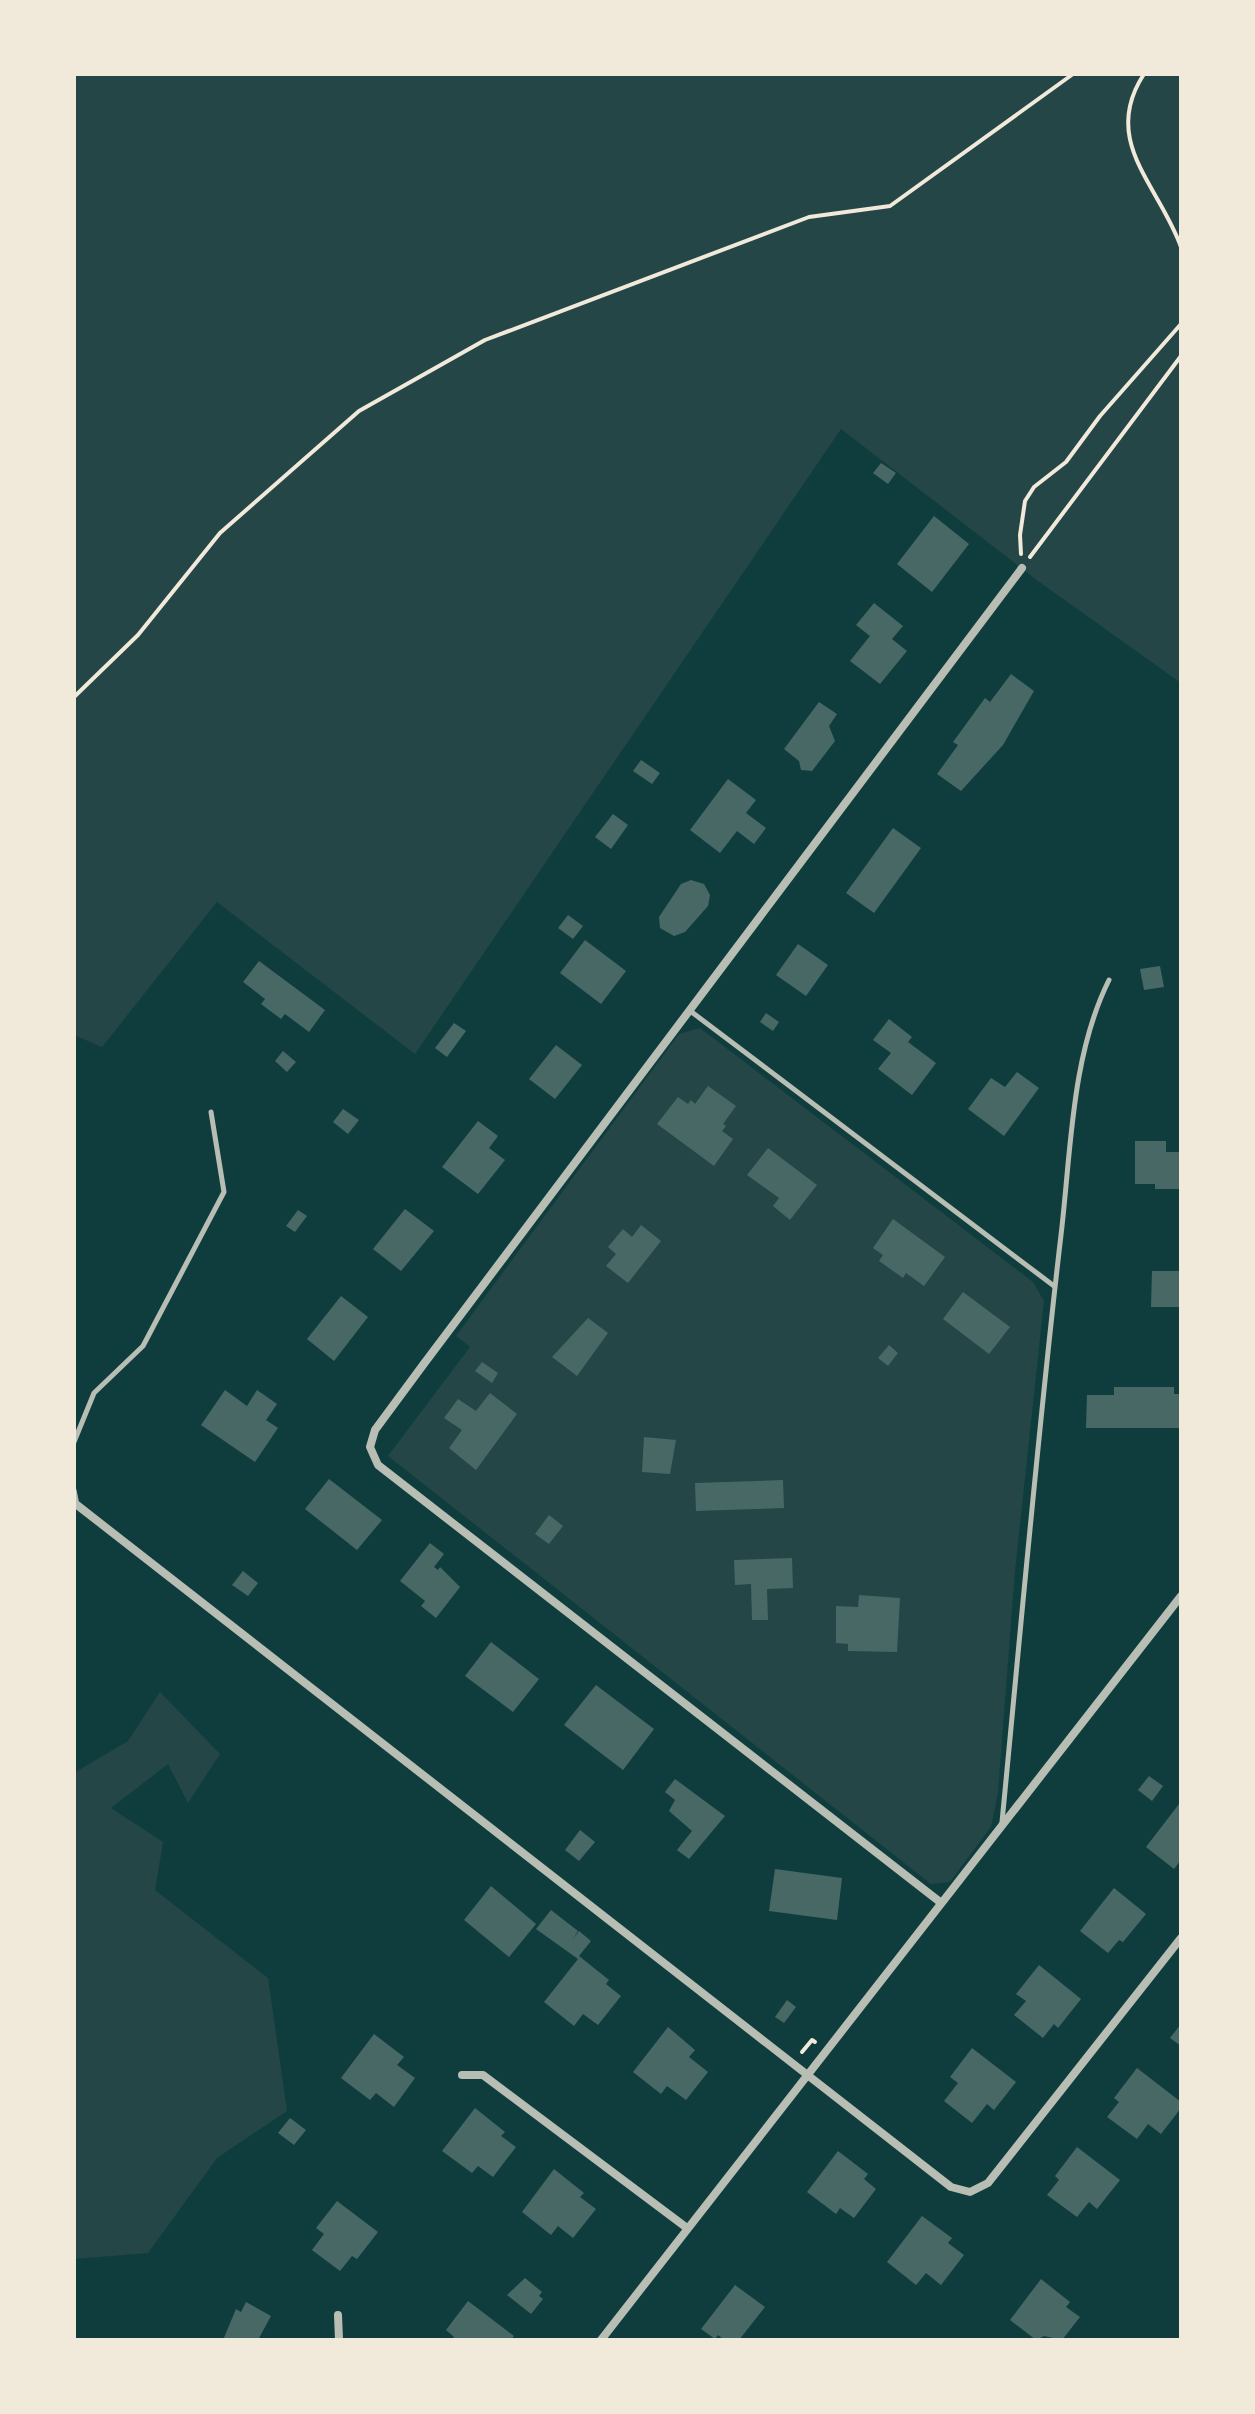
<svg xmlns="http://www.w3.org/2000/svg" width="1255" height="2414" viewBox="0 0 1255 2414" font-family="'Crimson Pro',serif">
<style>
.green{fill:#244646}
.building{fill:#486865}
.lines{fill:none;stroke-linecap:round;stroke-linejoin:round}
.path{stroke:#f1e9da;stroke-width:4}
.service{stroke:#b8beb3;stroke-width:5}
.minor{stroke:#b8beb3;stroke-width:8}
</style>
<rect width="100%" height="100%" fill="#0f3d3e"/>
<g class="green">
<polygon points="74,74 1181,74 1181,683 1038,581 841,429 415,1054 217,902 102,1047 74,1035"/>
<polygon points="700,1028 1033,1282 1044,1301 1015,1571 998,1792 991,1827 950,1882 931,1884 388,1456 470,1347 456,1336 679,1034"/>
<polygon points="160,1692 220,1754 188,1803 168,1764 111,1808 163,1842 155,1890 268,1978 287,2111 217,2158 148,2253 74,2259 74,1773 128,1741"/>
</g>
<g class="building">
<polygon points="881,463 896,473 888,484 873,473"/>
<polygon points="934,516 969,544 932,592 897,564"/>
<polygon points="874,603 903,626 892,639 907,651 880,684 850,661 870,636 856,625"/>
<polygon points="1011,674 1034,691 1003,745 961,791 937,774 958,745 953,742 985,698 990,702"/>
<polygon points="819,702 837,714 829,726 835,741 812,771 801,770 799,761 784,749"/>
<polygon points="641,760 660,773 652,784 633,771"/>
<polygon points="728,779 756,800 746,813 766,828 754,844 737,831 720,853 690,830"/>
<polygon points="613,814 628,825 611,849 595,837"/>
<polygon points="893,828 921,848 874,913 846,893"/>
<polygon points="691,880 704,884 710,895 708,906 685,932 674,936 660,928 659,917 681,884"/>
<polygon points="568,915 583,926 573,939 558,928"/>
<polygon points="585,940 626,971 601,1004 560,973"/>
<polygon points="798,944 828,965 806,996 776,975"/>
<polygon points="259,961 325,1010 309,1032 285,1014 281,1019 261,1004 265,999 243,982"/>
<polygon points="1160,966 1164,987 1144,990 1140,969"/>
<polygon points="766,1013 779,1022 773,1031 760,1022"/>
<polygon points="889,1019 912,1037 908,1042 936,1063 912,1095 878,1069 891,1053 873,1040"/>
<polygon points="454,1023 466,1031 447,1057 435,1048"/>
<polygon points="556,1045 582,1065 555,1099 529,1079"/>
<polygon points="283,1051 296,1062 287,1072 275,1061"/>
<polygon points="1017,1072 1039,1088 1004,1136 968,1109 991,1078 1005,1087"/>
<polygon points="708,1086 736,1106 723,1124 726,1126 722,1131 733,1139 714,1166 657,1124 678,1097 688,1104 691,1100 695,1104"/>
<polygon points="343,1109 359,1120 348,1134 333,1122"/>
<polygon points="478,1121 498,1136 489,1148 505,1160 478,1194 442,1167"/>
<polygon points="1135,1141 1166,1141 1166,1152 1181,1152 1181,1189 1155,1189 1155,1184 1135,1184"/>
<polygon points="768,1148 817,1185 790,1220 773,1206 779,1198 747,1175"/>
<polygon points="405,1209 434,1231 401,1271 373,1249"/>
<polygon points="298,1210 307,1216 295,1232 286,1226"/>
<polygon points="893,1219 945,1257 924,1286 906,1273 903,1278 879,1261 883,1255 873,1248"/>
<polygon points="641,1225 661,1241 628,1283 606,1266 616,1254 608,1247 623,1229 632,1237"/>
<polygon points="1152,1271 1181,1271 1181,1307 1151,1307"/>
<polygon points="963,1292 1010,1327 989,1354 943,1319"/>
<polygon points="341,1296 368,1317 334,1361 307,1339"/>
<polygon points="588,1318 608,1333 577,1376 552,1357"/>
<polygon points="889,1345 898,1353 888,1366 878,1358"/>
<polygon points="482,1362 498,1373 492,1383 475,1371"/>
<polygon points="1114,1387 1174,1387 1174,1394 1181,1394 1181,1428 1086,1428 1087,1395 1114,1395"/>
<polygon points="225,1390 247,1406 257,1390 277,1404 266,1420 278,1428 255,1462 201,1425"/>
<polygon points="490,1393 517,1414 476,1470 449,1448 462,1430 444,1418 458,1399 476,1411"/>
<polygon points="644,1437 676,1440 670,1474 642,1472"/>
<polygon points="329,1479 382,1520 357,1550 305,1509"/>
<polygon points="783,1480 784,1508 696,1511 695,1483"/>
<polygon points="549,1515 563,1526 549,1544 535,1534"/>
<polygon points="430,1543 444,1554 434,1567 438,1570 440,1567 460,1587 436,1618 421,1606 425,1601 400,1581"/>
<polygon points="792,1558 793,1588 767,1589 768,1620 752,1620 751,1584 735,1585 734,1560"/>
<polygon points="243,1571 258,1583 248,1596 232,1585"/>
<polygon points="859,1595 900,1598 897,1652 848,1651 848,1644 836,1643 836,1606 858,1607"/>
<polygon points="491,1642 539,1679 513,1712 465,1676"/>
<polygon points="596,1685 654,1729 623,1770 564,1725"/>
<polygon points="1149,1776 1163,1786 1152,1801 1138,1790"/>
<polygon points="675,1779 725,1816 689,1859 677,1850 692,1831 669,1811 675,1800 665,1792"/>
<polygon points="1179,1804 1181,1860 1174,1869 1146,1847"/>
<polygon points="580,1830 595,1842 579,1861 565,1850"/>
<polygon points="775,1869 842,1878 837,1920 769,1911"/>
<polygon points="491,1886 536,1924 509,1957 464,1920"/>
<polygon points="1114,1888 1146,1914 1123,1942 1119,1940 1108,1953 1080,1931"/>
<polygon points="551,1910 578,1931 572,1940 579,1931 591,1941 579,1956 609,1980 606,1984 621,1996 598,2025 583,2014 574,2026 544,2002 578,1959 536,1929"/>
<polygon points="1039,1965 1081,1999 1058,2028 1054,2024 1043,2038 1014,2015 1026,2001 1016,1994"/>
<polygon points="787,2000 796,2007 784,2023 775,2017"/>
<polygon points="1181,2024 1181,2046 1170,2038"/>
<polygon points="668,2027 695,2050 689,2057 708,2072 686,2100 667,2086 661,2094 633,2072"/>
<polygon points="374,2034 404,2057 397,2065 415,2078 394,2107 376,2093 370,2100 341,2078"/>
<polygon points="972,2048 1016,2082 994,2110 987,2104 972,2123 944,2101 958,2083 950,2077"/>
<polygon points="1137,2068 1181,2102 1181,2108 1161,2134 1148,2124 1137,2139 1107,2117 1119,2102 1114,2098"/>
<polygon points="475,2108 505,2132 501,2136 516,2147 493,2177 478,2166 472,2173 442,2151"/>
<polygon points="290,2118 306,2130 294,2145 278,2133"/>
<polygon points="1077,2147 1120,2180 1097,2209 1089,2202 1077,2217 1047,2195 1059,2180 1055,2176"/>
<polygon points="838,2151 868,2174 864,2179 876,2189 854,2218 840,2208 836,2214 807,2192"/>
<polygon points="554,2169 584,2193 580,2197 596,2209 573,2238 558,2226 551,2235 522,2212"/>
<polygon points="337,2201 378,2232 357,2259 352,2256 340,2271 312,2250 324,2234 316,2228"/>
<polygon points="922,2216 952,2238 948,2243 964,2255 941,2285 926,2273 916,2285 887,2262"/>
<polygon points="525,2278 542,2292 539,2296 543,2299 531,2314 507,2295"/>
<polygon points="1041,2279 1070,2302 1066,2307 1080,2317 1062,2340 1044,2336 1036,2340 1010,2320"/>
<polygon points="735,2285 765,2307 739,2340 724,2340 718,2335 715,2339 701,2329"/>
<polygon points="468,2301 514,2336 511,2340 452,2340 454,2337 446,2330"/>
<polygon points="246,2302 271,2316 258,2340 223,2340 236,2309 241,2312"/>
</g>
<g class="lines">
<g class="path">
<path d="M1144,74C1100,141 1159,185 1181,247"/>
<polyline points="1021,554 1020,535 1025,501 1034,487 1066,462 1100,416 1181,324"/>
<polyline points="1030,557 1181,356"/>
<polyline points="74,697 138,635 220,533 359,411 485,340 809,217 890,206 1073,74"/>
<polyline points="802,2052 812,2040 815,2042"/>
</g>
<g class="service">
<polyline points="689,1010 1054,1286"/>
<polyline points="74,1442 94,1393 143,1346 224,1192 211,1112"/>
<polyline points="74,1490 77,1505"/>
<path d="M1002,1822C1021,1626 1038,1430 1061,1235C1071,1152 1071,1056 1109,980"/>
</g>
<g class="minor">
<polyline points="77,1505 951,2187 970,2192 988,2183 1181,1938"/>
<polyline points="940,1902 378,1465 370,1447 375,1430 423,1365 1022,568"/>
<polyline points="462,2075 483,2075 687,2228"/>
<polyline points="338,2315 339,2340"/>
<polyline points="601,2340 1181,1596"/>
</g>
</g>
<rect width="1255" height="2414" fill="none" stroke="#f1e9da" stroke-width="152"/>
</svg>
